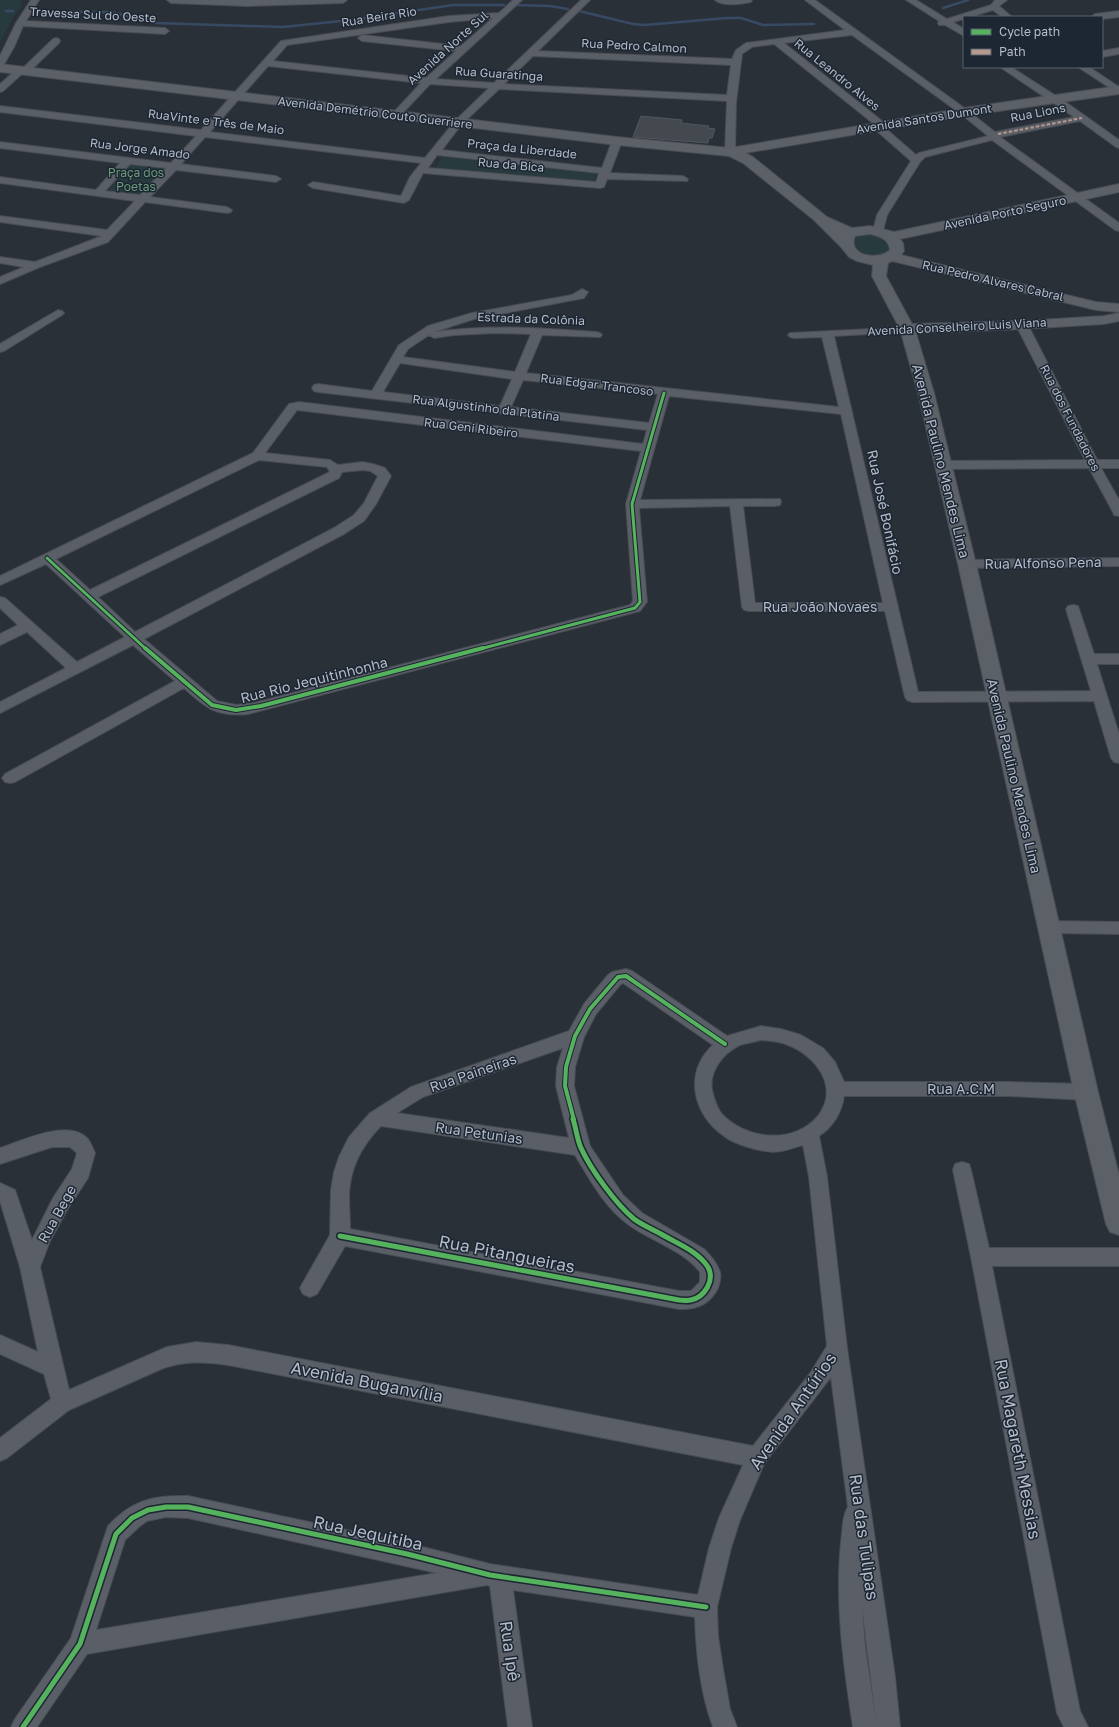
<svg xmlns="http://www.w3.org/2000/svg" width="1119" height="1727" viewBox="0 0 1119 1727" font-family="'Golos Text',sans-serif">
<style>
.green{fill:#273a3e}
.lines{fill:none;stroke-linecap:round;stroke-linejoin:round}
.stream{stroke:#384963;stroke-width:2.5}
.building{fill:#444950;stroke:#52575f}
.minor-casing{stroke:#484c53;stroke-width:2}
.major-casing{stroke:#484c55;stroke-width:2}
.minor{fill:#5a5e66;fill-rule:evenodd}
.major{fill:#5c6168;fill-rule:evenodd}
.quiet{stroke:#b69a8f;stroke-width:2;stroke-dasharray:3.5 2;stroke-linecap:butt}
.cycleway-far2-casing{stroke:#1d2633;stroke-width:5}
.cycleway-far1-casing{stroke:#1d2633;stroke-width:6}
.cycleway-casing{stroke:#1d2633;stroke-width:8}
.cycleway-far2{stroke:#56b35d;stroke-width:3}
.cycleway-far1{stroke:#56b35d;stroke-width:4}
.cycleway{stroke:#56b35d;stroke-width:5}
.labels{text-anchor:middle;stroke-width:3;stroke-linejoin:round;paint-order:stroke}
.far-street-label{font-size:12px;fill:#b4bcc9;stroke:#1d2633}
.far-park-label{font-size:12px;fill:#6b9a76;stroke:#1d2633}
.street-label{font-size:14px;fill:#b4bcc9;stroke:#1d2633}
.near-street-label{font-size:17px;fill:#b4bcc9;stroke:#1d2633}
</style>
<rect width="100%" height="100%" fill="#2a3038"/>
<g class="green">
<polygon points="0,0 21,0 20,3 22,5 12,19 0,42"/>
<polygon points="442,157 597,171 593,183 435,170"/>
<polygon points="130,165 164,168 142,196 107,192"/>
<path d="M877,233L894,246L887,255C869,257 849,260 854,234Z"/>
</g>
<g class="lines">
<g class="stream">
<polyline points="516,5 550,6 568,9"/>
<polyline points="943,8 968,0"/>
<polyline points="6,11 13,11"/>
<polyline points="579,11 633,24 645,25 727,18 741,18 763,25 814,24"/>
<polyline points="34,12 111,12 156,23 283,27 351,20 453,5 504,5"/>
</g>
</g>
<polygon class="building" points="641,116 682,120 681,123 709,126 708,128 715,129 712,138 709,138 708,143 633,137"/>
<g class="lines">
<defs>
<g id="minor">
<polygon points="31,0 39,0 26,21 165,28 169,31 165,34 23,26 14,47 3,66 0,67 0,56 16,23"/>
<polygon points="167,0 347,0 343,3 247,6 171,3"/>
<path d="M513,0H522L436,79L494,83L581,0H590L538,51L732,59L736,50L746,43L845,30L805,0H815L967,110L995,132L1074,117L1000,67H1011L1067,103L1119,140V148L1116,147L1080,121L1000,137L1119,223V231L1115,230L992,140L925,157L920,162L887,215L883,231L882,233H874L873,231L877,215L911,161L877,131L874,124L774,44L752,47L742,54L736,103L735,152L733,154H727L725,152L727,101L499,89L461,125L442,150L602,168L612,141L617,138L622,141L610,173L683,176L688,179L687,181L607,179L604,187L600,188L423,173L409,200L404,203L313,188L308,185L313,182L401,196L410,177L421,163L205,137L181,164L276,176L281,179L276,182L176,170L150,197L227,207L232,210L231,212L227,213L145,202L108,242L40,267L0,284V277L24,267L0,263V257L35,262L102,236L0,222V216L107,230L135,201L0,183V177L96,190L120,163L0,148V142L171,163L196,136L0,112V106L201,130L281,41L449,16L499,13ZM493,18L461,46L362,35L358,38L362,41L456,51L426,78L273,61L287,45L449,22ZM852,35L961,114L988,136L919,153L916,155L885,128L882,121L784,43ZM533,56L731,65L727,95L504,84ZM268,66L421,83L393,113L391,115L393,117H399L430,84L489,88L455,121L425,158L210,132ZM437,155L599,173L596,182L428,168ZM130,164L166,168L140,195L105,191Z"/>
<path d="M715,0H752L751,2C741,4 723,7 715,0Z"/>
<polygon points="906,0 916,0 947,19 991,5 995,0 1007,0 999,6 1012,17 1002,17 993,10 970,17 964,17 964,19 953,22 964,29 964,36 945,25 939,25 938,23 939,21"/>
<polygon points="1119,11 1119,17 1102,19 1102,17 1091,17 1095,14"/>
<polygon points="56,38 59,39 60,41 59,43 28,73 23,73 3,91 0,92 0,84 18,68 23,68 53,39"/>
<polygon points="1119,48 1119,54 1102,57 1102,51"/>
<polygon points="1078,67 1089,67 1119,87 1119,94"/>
<path d="M582,289L588,292L584,298L474,319L434,332C488,324 542,328 596,332L600,333L602,335L600,337L542,335L526,373L839,407L822,337L794,338L790,337L788,335L790,333L911,327L913,329L911,331L907,332L834,336L918,692L1091,691L1066,609L1068,606L1073,605L1078,606L1094,654H1119V664H1097L1119,734V763L1114,762L1111,758L1094,701L912,702L907,700L905,697L885,611H749L744,610L742,607L730,506L639,508L647,602L640,611L248,714C216,717 206,708 184,688L15,782L10,783L5,782L2,778L5,774L175,681L133,645L0,713V702L66,668L27,632L0,645V634L18,625L0,608V597L5,598L77,662L125,637L46,564L0,585V576L253,453L289,404L299,402L643,444L647,430L318,392L314,391L312,388L314,385L318,384L372,391L399,345L428,326L472,313L572,295ZM495,333L531,334L515,372L403,357L408,349L429,335L434,338L454,335ZM400,363L512,379L500,406L383,392ZM523,380L658,394L649,423L511,407ZM669,396L841,414L883,603H755L743,506H775L780,505L781,502L780,499L640,500ZM297,410L641,451L626,504L633,601L630,605L254,703L236,705L217,701L144,639L344,534L364,521L376,504L391,476L385,468L373,464L362,462L338,465L330,460L265,453ZM259,460L327,467L330,472L90,590L56,559ZM362,470L370,471L378,476L364,503L354,515L334,528L135,632L98,597L339,478L342,472Z"/>
<polygon points="58,310 62,311 64,313 62,315 4,351 0,352 0,344"/>
<polygon points="1022,322 1028,325 1097,460 1119,460 1119,468 1101,468 1119,500 1119,516 1114,515 1113,512 1089,468 942,469 938,468 936,465 938,462 942,461 1085,460 1016,325"/>
<polygon points="1119,558 1119,566 967,568 962,567 960,564 962,561 967,560"/>
<polygon points="1050,921 1119,922 1119,934 1050,933 1044,931 1042,927 1044,923"/>
<path d="M626,969L632,971L727,1036L761,1026L781,1029L801,1035L823,1048L835,1062L844,1082H1009L1086,1084L1092,1087L1095,1092L1092,1097L1086,1100L1009,1096H844C842,1112 833,1127 819,1136L827,1177L847,1348L895,1677L900,1727H853C843,1663 834,1597 842,1533C843,1524 843,1514 848,1507L831,1377L764,1464L740,1520L731,1548L717,1607L718,1636L723,1669L730,1709L737,1727H713C700,1692 696,1653 695,1617L513,1590L532,1727H508L490,1586L487,1585L87,1654L37,1727H11L15,1719L71,1638L108,1526C132,1500 153,1495 188,1496L407,1543L490,1564L698,1595L709,1548L719,1518L743,1465L228,1365C204,1362 183,1360 159,1370L69,1410L7,1458L0,1461V1438L51,1399L44,1374L0,1354V1335L38,1352L20,1267L0,1201V1183L15,1190L32,1240L53,1198L72,1169L77,1153L70,1147H52L0,1164V1148C22,1141 69,1118 88,1139C91,1143 93,1149 95,1153L88,1178L67,1210L50,1241L40,1267L69,1390L167,1347L196,1342L228,1345L753,1446L811,1372L827,1346L809,1177L803,1145C793,1148 783,1152 773,1152C759,1151 735,1145 724,1136C693,1115 683,1072 713,1045L623,983L620,985L596,1014L584,1037L575,1067L574,1086L590,1146L623,1195L642,1213L704,1249C711,1256 717,1263 720,1272C721,1278 720,1283 718,1288C710,1304 696,1310 679,1309L345,1246L317,1294L310,1297L303,1294L300,1288L330,1235L331,1190L334,1172L339,1157L349,1137L370,1113L411,1087L569,1031L584,1004L608,975L612,972ZM761,1040C770,1041 779,1041 788,1045C816,1056 840,1087 818,1116C794,1145 745,1140 721,1113C716,1106 714,1098 712,1090C709,1071 723,1053 740,1045C747,1043 754,1042 761,1040ZM563,1048L557,1067L556,1086L569,1138L397,1113L423,1097ZM381,1126L575,1155C590,1180 605,1208 629,1225C651,1241 683,1250 700,1272V1282L691,1291H679L350,1229C350,1218 349,1207 349,1195C350,1168 362,1145 381,1126ZM166,1517L188,1518L437,1573L96,1630L125,1540L140,1526L147,1521ZM862,1607L876,1720L865,1648Z"/>
<polygon points="962,1162 969,1164 971,1170 989,1248 1119,1248 1119,1266 992,1266 1080,1711 1088,1727 1064,1727 1057,1713 971,1257 953,1170 955,1164"/>
</g>
<path id="major" d="M0,64L617,137L730,148L964,108L1119,86V94L964,116L745,153L753,157L827,217L852,228L870,226L894,232L1119,184V192L900,239L903,243L904,251L901,255L1096,302L1119,304V312L1096,310L892,261L888,263L886,276L912,324L1022,321L1104,316L1119,313V321L1104,324L1022,329L916,333L934,393L976,564L1098,1092L1119,1175V1235L1110,1232L1106,1224L1074,1092L958,564L918,393L900,329L872,276L873,265L857,261L849,257L841,247L814,220L743,163L729,156L617,145L0,72ZM870,234C880,237 888,238 890,250C878,261 847,256 855,236Z"/>
</defs>
<use href="#minor" class="minor-casing"/>
<use href="#major" class="major-casing"/>
<use href="#minor" class="minor"/>
<use href="#major" class="major"/>
<polyline class="quiet" points="998,134 1082,118"/>
<defs>
<g id="cycleway-far2">
<polyline points="47,558 146,649"/>
<polyline points="480,649 635,608 640,602 632,504 664,393"/>
</g>
<g id="cycleway-far1">
<polyline points="145,648 212,705 236,710 261,706 483,648"/>
<polyline points="574,1120 565,1086 566,1067 575,1036 590,1009 618,977 626,976 725,1044"/>
</g>
<g id="cycleway">
<path d="M340,1236L679,1300C683,1300 687,1301 691,1300C705,1297 715,1280 708,1267C698,1251 676,1243 661,1234C652,1229 642,1225 634,1219C616,1204 591,1170 581,1148C577,1139 576,1128 573,1119"/>
<polyline points="23,1727 80,1644 116,1534 132,1518 148,1510 166,1507 188,1507 407,1554 490,1575 706,1607"/>
</g>
</defs>
<use href="#cycleway-far2" class="cycleway-far2-casing"/>
<use href="#cycleway-far1" class="cycleway-far1-casing"/>
<use href="#cycleway" class="cycleway-casing"/>
<use href="#cycleway-far2" class="cycleway-far2"/>
<use href="#cycleway-far1" class="cycleway-far1"/>
<use href="#cycleway" class="cycleway"/>
</g>
<g class="labels">
<g class="far-street-label">
<text transform="translate(93 15) rotate(3)" y="4">Travessa Sul do Oeste</text>
<text transform="translate(379 17) rotate(-9)" y="4">Rua Beira Rio</text>
<text transform="translate(634 46) rotate(3)" y="4">Rua Pedro Calmon</text>
<text transform="translate(448 48) rotate(-42)" y="4">Avenida Norte Sul</text>
<text transform="translate(499 74) rotate(4)" y="4">Rua Guaratinga</text>
<text transform="translate(837 75) rotate(39)" y="4">Rua Leandro Alves</text>
<text transform="translate(375 113) rotate(7)" y="4">Avenida Demétrio Couto Guerriere</text>
<text transform="translate(1038 113) rotate(-11)" y="4">Rua Lions</text>
<text transform="translate(924 119) rotate(-9)" y="4">Avenida Santos Dumont</text>
<text transform="translate(216 122) rotate(7)" y="4">RuaVinte e Três de Maio</text>
<text transform="translate(140 149) rotate(7)" y="4">Rua Jorge Amado</text>
<text transform="translate(522 149) rotate(6)" y="4">Praça da Liberdade</text>
<text transform="translate(511 165) rotate(5)" y="4">Rua da Bica</text>
<text transform="translate(1005 213) rotate(-12)" y="4">Avenida Porto Seguro</text>
<text transform="translate(993 281) rotate(13)" y="4">Rua Pedro Alvares Cabral</text>
<text transform="translate(531 319) rotate(2)" y="4">Estrada da Colônia</text>
<text transform="translate(957 327) rotate(-3)" y="4">Avenida Conselheiro Luis Viana</text>
<text transform="translate(597 385) rotate(7)" y="4">Rua Edgar Trancoso</text>
<text transform="translate(486 408) rotate(7)" y="4">Rua Algustinho da Platina</text>
<text transform="translate(1070 418) rotate(63)" y="4">Rua dos Fundadores</text>
<text transform="translate(471 428) rotate(7)" y="4">Rua Geni Ribeiro</text>
</g>
<g class="far-park-label">
<text x="136" y="177">Praça dos<tspan x="136" dy="14">Poetas</tspan></text>
</g>
<g class="street-label">
<text transform="translate(941 461) rotate(76)" y="5">Avenida Paulino Mendes Lima</text>
<text transform="translate(885 512) rotate(78)" y="5">Rua José Bonifácio</text>
<text transform="translate(1043 563) rotate(-1)" y="5">Rua Alfonso Pena</text>
<text x="820" y="612">Rua João Novaes</text>
<text transform="translate(314 680) rotate(-14)" y="5">Rua Rio Jequitinhonha</text>
<text transform="translate(1014 776) rotate(77)" y="5">Avenida Paulino Mendes Lima</text>
<text transform="translate(473 1073) rotate(-19)" y="5">Rua Paineiras</text>
<text x="961" y="1094">Rua A.C.M</text>
<text transform="translate(479 1133) rotate(8)" y="5">Rua Petunias</text>
<text transform="translate(57 1214) rotate(-61)" y="5">Rua Bege</text>
</g>
<g class="near-street-label">
<text transform="translate(507 1254) rotate(11)" y="6">Rua Pitangueiras</text>
<text transform="translate(367 1382) rotate(11)" y="6">Avenida Buganvília</text>
<text transform="translate(793 1411) rotate(-55)" y="6">Avenida Antúrios</text>
<text transform="translate(1018 1449) rotate(79)" y="6">Rua Magareth Messias</text>
<text transform="translate(368 1533) rotate(12)" y="6">Rua Jequitiba</text>
<text transform="translate(864 1537) rotate(82)" y="6">Rua das Tulipas</text>
<text transform="translate(510 1651) rotate(82)" y="6">Rua Ipê</text>
</g>
</g>
<rect x="963" y="16" width="140" height="52" fill="#1d2633" stroke="#59626f"/>
<rect x="971" y="29" width="20" height="6" fill="#56b35d" stroke="#59626f"/>
<text x="999" y="36" font-size="12" fill="#b4bcc9">Cycle path</text>
<rect x="971" y="49" width="20" height="6" fill="#b69a8f" stroke="#59626f"/>
<text x="999" y="56" font-size="12" fill="#b4bcc9">Path</text>
</svg>
